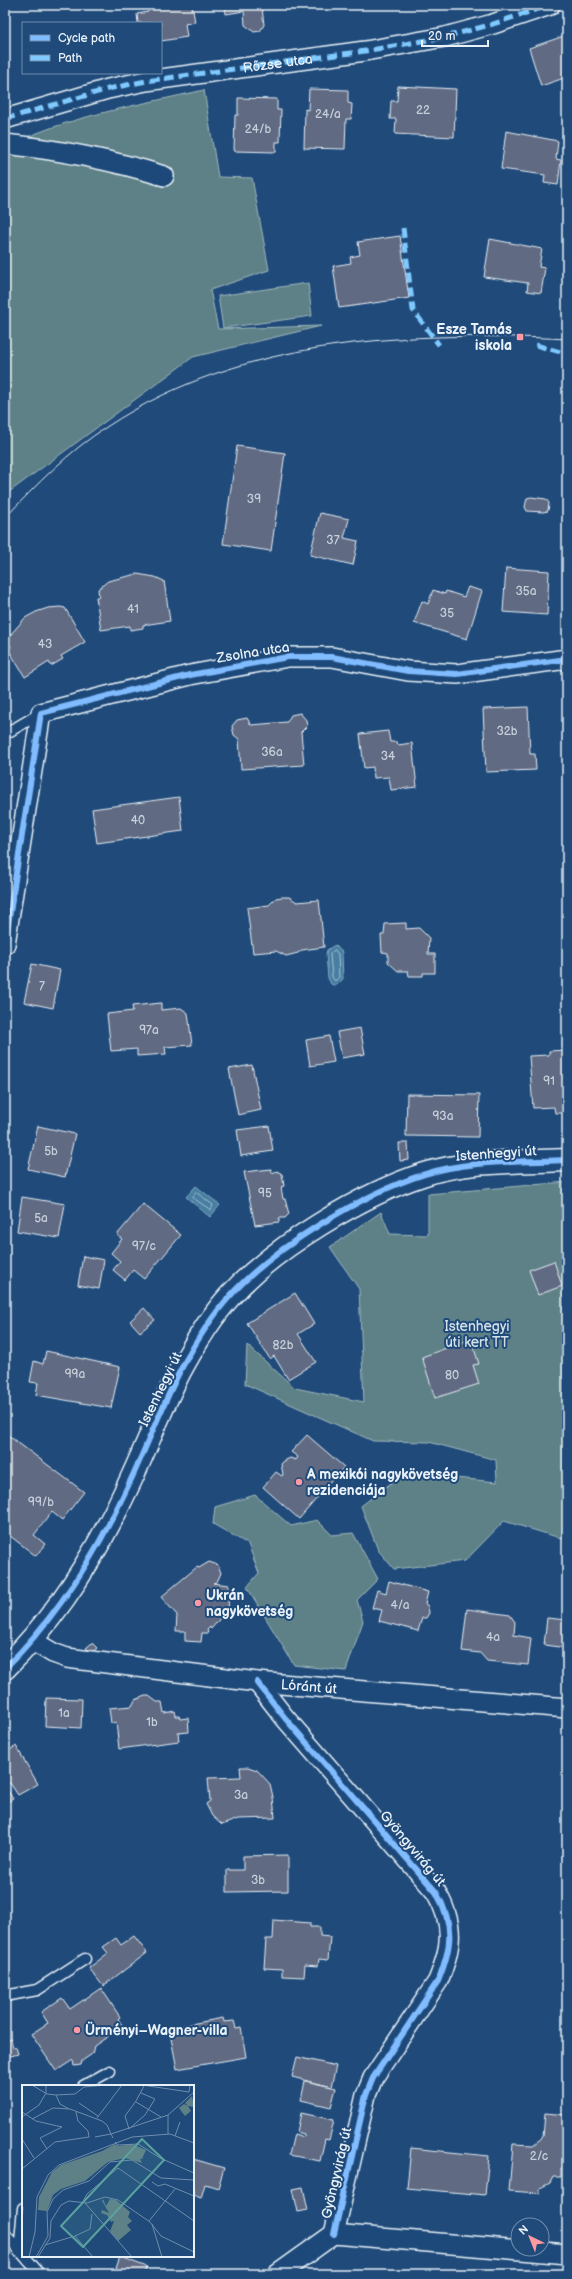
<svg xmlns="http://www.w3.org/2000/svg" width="572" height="2279" viewBox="0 0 572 2279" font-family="'Balsamiq Sans',sans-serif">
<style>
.green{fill:#5d8186;stroke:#a2b9bf}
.water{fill:#477ea1;stroke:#87acc4}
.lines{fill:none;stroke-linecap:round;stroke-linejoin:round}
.shore{stroke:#a8c3d5;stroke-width:1}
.building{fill:#616a82;stroke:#e8f1f8}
.lane-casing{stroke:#e8f1f8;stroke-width:13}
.street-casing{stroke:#e8f1f8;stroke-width:22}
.secondary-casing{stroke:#e8f1f8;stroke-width:25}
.lane{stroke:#1f4a7a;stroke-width:10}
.street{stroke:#1f4a7a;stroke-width:19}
.secondary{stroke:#1f4a7a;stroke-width:22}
.tram{stroke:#e8f1f8;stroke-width:1}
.quiet{stroke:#80caff;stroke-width:5;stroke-dasharray:10 5;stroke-linecap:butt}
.cycleway-casing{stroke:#1f4a7a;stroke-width:8}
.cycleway{stroke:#80bcff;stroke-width:6}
.poi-dot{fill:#ff9aa2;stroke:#1f4a7a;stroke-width:1.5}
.labels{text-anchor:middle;stroke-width:4;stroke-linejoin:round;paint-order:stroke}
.number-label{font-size:12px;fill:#c6cfda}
.street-label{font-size:14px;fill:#e8f1f8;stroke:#1f4a7a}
.poi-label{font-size:14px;font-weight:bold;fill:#e8f1f8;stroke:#1f4a7a;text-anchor:start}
.park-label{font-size:14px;fill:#d3e0e7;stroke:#1f4a7a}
.inset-road{fill:none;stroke:#6f8dac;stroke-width:1}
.view{fill:#5ba19e;fill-opacity:0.15;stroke:#5ba19e;stroke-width:2}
.inset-edge{fill:none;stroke:#e8f1f8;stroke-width:2}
</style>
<rect width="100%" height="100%" fill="#1f4a7a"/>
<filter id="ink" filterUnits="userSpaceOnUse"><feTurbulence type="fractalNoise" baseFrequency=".025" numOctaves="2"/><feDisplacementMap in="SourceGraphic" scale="8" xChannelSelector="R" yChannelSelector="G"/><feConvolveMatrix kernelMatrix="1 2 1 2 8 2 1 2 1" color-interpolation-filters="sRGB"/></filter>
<g filter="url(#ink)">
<g class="green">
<path d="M204,90L218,177L252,178L269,270L210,290L218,329L321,326L193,357L5,495V148C58,118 144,104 204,90Z"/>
<polygon points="308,283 312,316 223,328 218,296"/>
<polygon points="567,1182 567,1540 504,1521 465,1561 394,1569 378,1550 361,1506 404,1473 497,1482 496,1460 429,1442 373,1441 245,1384 247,1345 295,1388 364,1402 359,1289 330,1247 381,1212 390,1234 428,1235 428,1194"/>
<polygon points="255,1495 291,1526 317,1520 332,1535 353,1533 378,1579 357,1600 363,1621 346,1671 294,1665 247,1587 259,1573 248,1544 213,1524 215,1507"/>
</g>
<g class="water">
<polygon points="335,945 342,952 343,979 336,986 331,984 328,978 326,954 327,950"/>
<polygon points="196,1186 220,1205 210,1217 186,1197"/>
</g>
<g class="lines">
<g class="shore">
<polygon points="335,950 338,954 339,977 335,981 332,977 330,954"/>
<polygon points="196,1192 213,1205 211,1210 193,1198"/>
</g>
</g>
<g class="building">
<polygon points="146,5 192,5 195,22 185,24 187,37 161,41 161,23 138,23 137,14 148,12"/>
<polygon points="225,5 281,5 281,6 262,8 264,25 260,31 254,32 245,25 244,11 226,14"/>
<polygon points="567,35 567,77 541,86 529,48"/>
<polygon points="398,86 456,89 454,137 395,134 396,119 390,119 391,101 397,101"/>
<polygon points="309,89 348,90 348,103 352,104 351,119 346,119 345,149 304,148 305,109 308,110"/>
<polygon points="238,98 277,99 277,110 281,110 280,142 276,142 276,152 234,151 235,115 238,115"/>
<polygon points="506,131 558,141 556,159 561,160 558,185 544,183 545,175 501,169"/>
<polygon points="400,236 409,298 339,308 333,266 351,263 350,257 360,255 358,242"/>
<polygon points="490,239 542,249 539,267 545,268 541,293 527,291 528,283 484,277"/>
<polygon points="237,446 285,453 271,551 223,544"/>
<polygon points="531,497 546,499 549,503 548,511 543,512 527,511 525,507 527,498"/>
<polygon points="320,513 349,519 344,538 358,541 353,565 310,555"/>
<polygon points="506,568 549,571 547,615 503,612"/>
<polygon points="137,574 155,577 164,581 170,621 143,625 143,628 130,630 130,626 101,630 96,597 99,597 98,589 108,581"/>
<polygon points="468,587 482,591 467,639 414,623 422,601 428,604 433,590 445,594 446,591 464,597"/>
<polygon points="60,607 65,608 85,642 61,656 63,659 51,666 49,662 25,677 8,649 11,647 8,641 11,634 25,618 36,612 48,608"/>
<polygon points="528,707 530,754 535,754 536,770 486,772 483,709"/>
<polygon points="300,713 306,720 307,726 301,732 304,765 241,769 239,739 234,735 232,726 237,720 247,718 251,725 287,722 291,715"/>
<polygon points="388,731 390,742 397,742 398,745 412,743 417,787 391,790 389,777 374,778 373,767 364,768 360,734"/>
<polygon points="179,797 183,831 97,843 92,809"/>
<polygon points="282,897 289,897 297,902 319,900 324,947 302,950 298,953 286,956 276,951 253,953 247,908 269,905 276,898"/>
<polygon points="406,923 406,929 419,928 429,938 428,954 435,954 435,973 423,973 423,976 409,976 408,971 398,971 388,962 388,953 382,952 381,935 384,935 385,924"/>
<polygon points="32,964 60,970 53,1008 24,1002"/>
<polygon points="161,1003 161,1010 181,1008 188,1013 192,1045 165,1047 166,1054 137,1056 137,1049 111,1051 107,1014 133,1011 132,1006"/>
<polygon points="360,1028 365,1054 342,1058 337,1032"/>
<polygon points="329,1036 334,1062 310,1066 306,1040"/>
<polygon points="567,1050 567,1113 555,1113 554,1107 533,1108 529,1056 549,1055 549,1051"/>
<polygon points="252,1065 261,1110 238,1115 229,1069"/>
<polygon points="407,1094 479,1095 478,1137 406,1136"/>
<polygon points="38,1126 75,1134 65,1177 28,1169"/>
<polygon points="269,1126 273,1151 241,1156 237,1130"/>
<polygon points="399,1143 408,1143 409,1160 400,1161"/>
<polygon points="271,1169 272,1173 277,1171 282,1174 284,1186 281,1187 283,1199 285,1199 289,1214 285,1218 279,1218 279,1222 255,1225 244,1172"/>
<polygon points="22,1197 65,1204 59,1238 17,1231"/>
<polygon points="143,1204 181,1235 144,1279 133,1270 125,1280 113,1270 120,1261 111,1253 122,1239 117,1235"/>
<polygon points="83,1256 104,1260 99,1289 78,1285"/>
<polygon points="554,1261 562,1286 538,1295 529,1270"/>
<polygon points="295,1293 314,1324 298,1334 316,1362 288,1379 274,1356 270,1359 247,1323"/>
<polygon points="144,1308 155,1320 140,1332 130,1321"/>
<polygon points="471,1339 479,1364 473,1365 479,1384 435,1398 422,1357"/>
<polygon points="46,1351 120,1367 111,1408 36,1395 38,1383 30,1382 34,1361 43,1364"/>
<polygon points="5,1433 84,1492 62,1520 52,1512 34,1535 45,1544 36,1556 5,1532"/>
<polygon points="307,1435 344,1467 316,1496 318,1497 299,1519 263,1487 276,1472 282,1476 283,1474 281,1464 284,1461 290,1458 296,1460 298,1457 291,1452"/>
<polygon points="209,1562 218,1565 221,1573 217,1582 213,1583 229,1585 228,1615 223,1615 211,1629 210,1627 207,1630 208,1633 202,1633 201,1642 185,1641 185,1631 176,1631 177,1615 161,1597 197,1567 199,1568"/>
<polygon points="389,1581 428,1592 425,1604 428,1606 429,1613 426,1618 422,1618 418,1631 379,1621 382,1610 372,1608 377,1590 386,1593"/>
<polygon points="467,1609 510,1615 515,1622 514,1635 531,1638 528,1665 487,1661 480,1653 462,1651"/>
<polygon points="547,1618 567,1620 567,1648 544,1645"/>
<polygon points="92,1643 97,1648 91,1653 86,1648"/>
<polygon points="145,1696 149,1696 157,1702 162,1702 164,1713 175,1711 176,1716 179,1716 180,1719 188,1718 189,1732 178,1733 179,1741 119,1749 116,1722 111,1723 109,1708 132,1706 135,1700"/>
<polygon points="46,1698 82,1699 81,1728 45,1726"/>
<polygon points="16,1746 38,1784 18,1795 10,1783 5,1786 13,1799 5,1803 5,1753"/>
<polygon points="240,1767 248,1767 257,1770 270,1784 273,1797 275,1818 238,1819 222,1825 212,1816 206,1804 210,1801 208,1778 241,1777"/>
<polygon points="288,1855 288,1891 227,1892 227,1870 243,1870 243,1856"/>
<polygon points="274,1920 310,1923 310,1927 320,1927 320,1936 330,1937 328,1960 319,1959 318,1966 305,1965 304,1977 282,1976 282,1969 264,1968 266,1939 273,1939"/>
<polygon points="134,1936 147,1953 103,1986 89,1968 108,1953 103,1947 116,1938 121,1945"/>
<polygon points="101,1988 120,2017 118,2019 123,2026 94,2046 92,2054 82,2061 81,2065 74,2066 73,2060 56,2071 31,2034 48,2023 41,2012 62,1998 70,2009"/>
<polygon points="223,2018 224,2022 234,2021 236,2028 241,2027 246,2057 177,2069 169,2028"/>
<polygon points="11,2039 13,2048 16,2047 18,2054 7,2057 5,2041"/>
<polygon points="297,2057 336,2066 331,2087 292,2077"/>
<polygon points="305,2081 336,2088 331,2107 301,2100"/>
<polygon points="301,2113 334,2120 329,2140 325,2139 320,2161 289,2155 294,2134 304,2137 304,2134 297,2132"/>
<polygon points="545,2113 567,2115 567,2168 561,2168 561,2177 553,2177 550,2183 540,2188 540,2193 509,2191 513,2144 533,2145 543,2137"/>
<polygon points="411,2148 489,2156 485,2195 407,2188"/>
<polygon points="193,2159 224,2168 218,2188 205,2184 201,2198 193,2195"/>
<polygon points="303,2187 308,2210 298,2212 293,2189"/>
<polygon points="120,2257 147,2267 145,2274 114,2274"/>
</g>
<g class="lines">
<defs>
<g id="lane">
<polyline points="5,734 41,713"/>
<polyline points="5,1996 37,1990 85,1959"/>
<polyline points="83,2086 110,2071"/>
<polyline points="5,2234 40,2274"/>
<polyline points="19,2252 23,2208"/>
</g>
<g id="street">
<path id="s1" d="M5,119L108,89L146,81L365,51L445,37L493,24L550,5"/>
<path d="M5,144C59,150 112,160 164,176"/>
<polyline points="5,944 41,713 190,675 288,657 332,657 408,671 457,674 567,659"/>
<path id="s2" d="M31,1640L53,1653L67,1658L130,1666L257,1682L567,1708"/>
<path d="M257,1682L285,1718L436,1892C455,1925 452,1947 438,1981L373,2078L366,2095L334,2234"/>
<polyline points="334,2234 567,2254"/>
<polyline points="278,2274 334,2234"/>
</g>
<path id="secondary" d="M5,1668C56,1618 96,1554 126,1490C145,1451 160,1410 180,1371C194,1345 210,1318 230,1296C274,1247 362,1194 425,1174C468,1160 522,1162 567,1160"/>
</defs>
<use href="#lane" class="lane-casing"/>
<use href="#street" class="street-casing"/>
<use href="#secondary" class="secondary-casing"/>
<use href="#lane" class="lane"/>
<use href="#street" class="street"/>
<use href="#secondary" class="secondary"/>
<path class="tram" d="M5,518C37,484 69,451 108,426C243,337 411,331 567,339"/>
<g class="quiet">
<polyline points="5,119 108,89 146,81 365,51 445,37 493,24 550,5"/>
<polyline points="403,228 413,310 439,345"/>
<polyline points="536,345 567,354"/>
</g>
<defs>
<g id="cycleway">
<polyline points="5,944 41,713 190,675 288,657 332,657 408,671 457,674 567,659"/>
<path d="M5,1668C56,1618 96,1554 126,1490C145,1451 160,1410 180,1371C194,1345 210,1318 230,1296C274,1247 362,1194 425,1174C468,1160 522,1162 567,1160"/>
<path d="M257,1682L285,1718L436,1892C455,1925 452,1947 438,1981L373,2078L366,2095L334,2234"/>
</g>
</defs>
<use href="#cycleway" class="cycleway-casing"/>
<use href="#cycleway" class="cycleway"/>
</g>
</g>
<g class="poi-dot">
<rect x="516" y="333" width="8" height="8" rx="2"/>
<circle cx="299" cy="1482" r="4"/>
<circle cx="198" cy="1603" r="4"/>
<circle cx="77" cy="2030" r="4"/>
</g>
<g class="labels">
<g class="number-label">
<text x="423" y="114">22</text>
<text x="328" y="118">24/a</text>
<text x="258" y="133">24/b</text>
<text x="254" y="503">39</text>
<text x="333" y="544">37</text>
<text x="526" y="595">35a</text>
<text x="133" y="613">41</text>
<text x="447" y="617">35</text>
<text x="45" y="648">43</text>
<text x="507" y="735">32b</text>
<text x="272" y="756">36a</text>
<text x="388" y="760">34</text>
<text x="138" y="824">40</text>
<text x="42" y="990">7</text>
<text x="149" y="1034">97a</text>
<text x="549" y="1085">91</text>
<text x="443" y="1120">93a</text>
<text x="51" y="1155">5b</text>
<text x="265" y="1197">95</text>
<text x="41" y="1222">5a</text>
<text x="144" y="1250">97/c</text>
<text x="283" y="1349">82b</text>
<text x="75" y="1378">99a</text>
<text x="452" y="1379">80</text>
<text x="41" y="1506">99/b</text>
<text x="400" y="1609">4/a</text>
<text x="493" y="1641">4a</text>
<text x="64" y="1717">1a</text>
<text x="152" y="1726">1b</text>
<text x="241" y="1799">3a</text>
<text x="258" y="1884">3b</text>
<text x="539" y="2160">2/c</text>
</g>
<g class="street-label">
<text dy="5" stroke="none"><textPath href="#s1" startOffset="279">Rőzse utca</textPath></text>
<text transform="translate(253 652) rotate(-9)" y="5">Zsolna utca</text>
<text transform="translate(496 1153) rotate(-4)" y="5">Istenhegyi út</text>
<text transform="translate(160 1389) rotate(-64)" y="5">Istenhegyi út</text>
<text dy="5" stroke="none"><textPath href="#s2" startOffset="284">Lóránt út</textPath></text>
<text transform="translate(413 1848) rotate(50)" y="5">Gyöngyvirág út</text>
<text transform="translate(336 2173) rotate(-77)" y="5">Gyöngyvirág út</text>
</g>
<g class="poi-label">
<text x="512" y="334" text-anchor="end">Esze Tamás<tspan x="512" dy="16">iskola</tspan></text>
<text x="307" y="1479">A mexikói nagykövetség<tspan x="307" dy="16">rezidenciája</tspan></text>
<text x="206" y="1600">Ukrán<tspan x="206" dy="16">nagykövetség</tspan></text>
<text x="85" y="2035">Ürményi–Wagner-villa</text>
</g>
<g class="park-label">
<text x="477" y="1331">Istenhegyi<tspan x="477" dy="16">úti kert TT</tspan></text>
</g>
</g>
<g transform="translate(22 2085)">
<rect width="172" height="172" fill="#1f4a7a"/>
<path d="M170,11L172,22L166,21L169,26L163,31L157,23L162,19L166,21L163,18ZM93,59L97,61L110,59L124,65L120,74H118L120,78L103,73L86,77L63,96L39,104L31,110L25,126L16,125L17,112L30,87L39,80L80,66ZM81,114L84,121L88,114L94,115L108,127L106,132L110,136L105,140L109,145L96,156L88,146L92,136L89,137L85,130L79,128L80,125L87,128L80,116Z" fill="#5d8186"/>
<path class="inset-road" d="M10,0L25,9L34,10L53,9L62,2L85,0M120,0L167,7L168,0M119,8L133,14L123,30L107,44L103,31L114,16L122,1M34,10L38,19L47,24M114,17L139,32M57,18L76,31M0,27L14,36L40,42L18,53L25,64M146,30V49M0,32L17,20L24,8V0M75,33L100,0M10,34L31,23L48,24L80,36L85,40L89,49L146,30L172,7M153,51L158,37M73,52L89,49L91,53M0,54L12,73M93,57L96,60L116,59L138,73L172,88M0,84L33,57L67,52L66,46L56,36L54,27M130,97L136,101L143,99L172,111M60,118L65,109L96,83L172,136M63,118L110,172M127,136L153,104M130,139L140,172M0,140L1,122M53,151L68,144L70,129M53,151L71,172M23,160L53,151M7,172L13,147L15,112L26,90L37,80L110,52L148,49L172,58M14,172L26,151L25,127L31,114L41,105L67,96L88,77L110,75L139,93L172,95M16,172L28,153L29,136L39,120L47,116L65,118L83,112L96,115L128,137L139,151L172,167"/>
<path class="view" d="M120,54L142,75L61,162L39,141Z"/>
<rect width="172" height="172" class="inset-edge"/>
</g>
<rect width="572" height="2279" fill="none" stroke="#1f4a7a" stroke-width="20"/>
<rect x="10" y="10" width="552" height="2259" fill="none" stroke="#e8f1f8" stroke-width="1.5" filter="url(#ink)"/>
<rect x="22" y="22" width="140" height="52" fill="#1f4a7a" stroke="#6f8dac"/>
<rect x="30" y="35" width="20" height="6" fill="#80bcff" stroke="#6f8dac"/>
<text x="58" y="42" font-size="12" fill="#e8f1f8">Cycle path</text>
<rect x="30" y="55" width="20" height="6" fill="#80caff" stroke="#6f8dac"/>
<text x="58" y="62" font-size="12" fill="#e8f1f8">Path</text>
<g transform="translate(530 2237) rotate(317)"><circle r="19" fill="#1f4a7a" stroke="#6f8dac"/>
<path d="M0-3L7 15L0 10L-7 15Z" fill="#ff9aa2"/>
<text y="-6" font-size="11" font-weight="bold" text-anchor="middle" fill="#e8f1f8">N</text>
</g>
<path d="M422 40v6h66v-6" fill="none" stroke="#e8f1f8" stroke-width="2"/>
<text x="428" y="40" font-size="12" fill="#e8f1f8" stroke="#1f4a7a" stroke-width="3" paint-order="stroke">20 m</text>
</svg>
